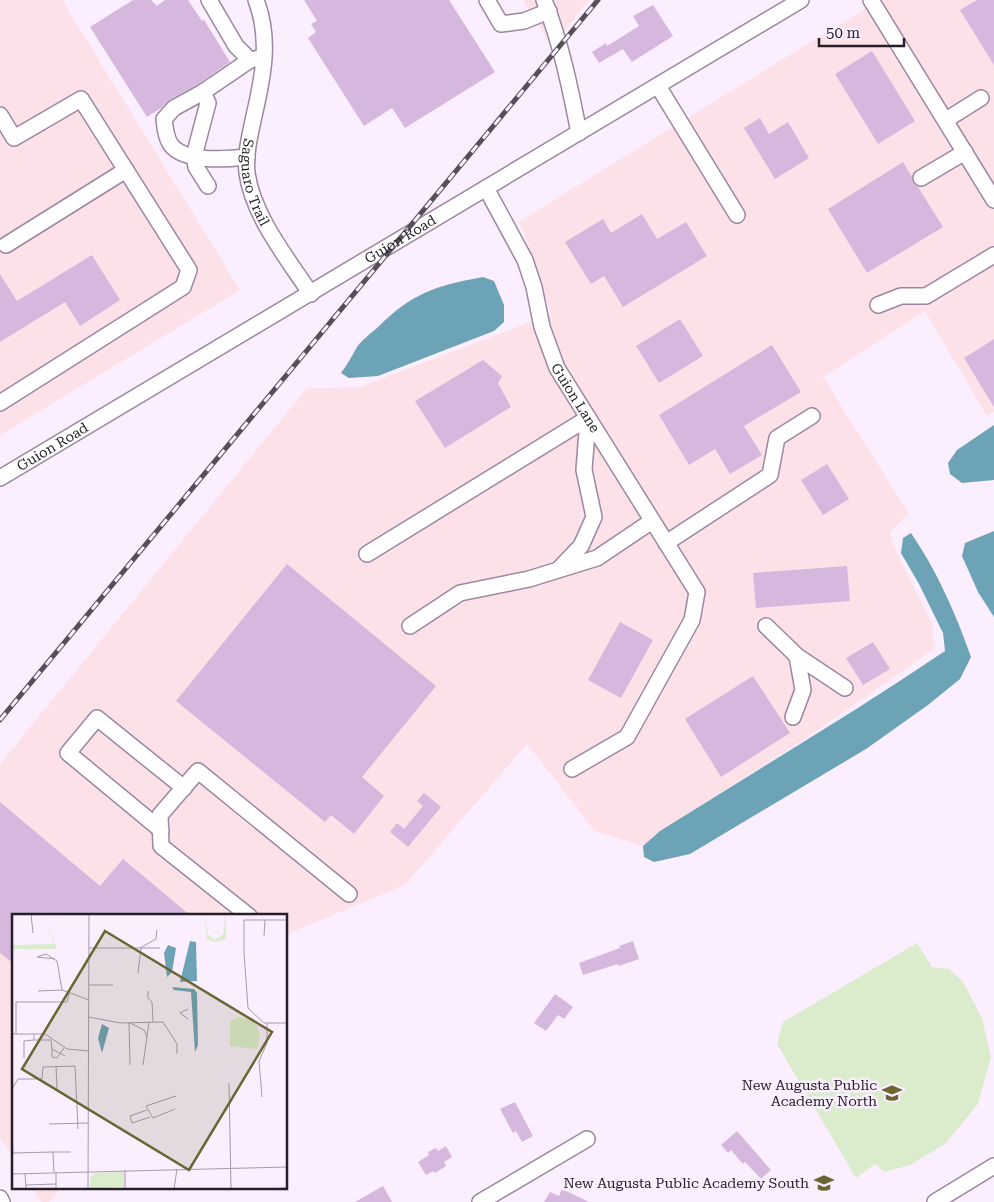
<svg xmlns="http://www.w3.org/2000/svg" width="994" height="1202" viewBox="0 0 994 1202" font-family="'Roboto Serif',serif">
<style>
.industrial{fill:#fce2e8}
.green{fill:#dbeccd}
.water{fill:#6da3b6}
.building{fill:#d6b8df}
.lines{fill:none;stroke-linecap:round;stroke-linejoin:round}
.minor-casing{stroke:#9c87a1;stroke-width:18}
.minor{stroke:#fff;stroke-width:15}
.rail-casing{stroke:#574e5a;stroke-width:5}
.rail{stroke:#fbeeff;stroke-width:3;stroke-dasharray:9;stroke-linecap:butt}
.labels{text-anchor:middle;stroke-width:5;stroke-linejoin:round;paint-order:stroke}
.street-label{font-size:14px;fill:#261e28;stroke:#fbeeff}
.poi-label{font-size:14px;fill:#261e28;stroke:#fbeeff;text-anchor:end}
.inset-road{fill:none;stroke:#a69ba9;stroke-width:1}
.view{fill:#6c6532;fill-opacity:0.15;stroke:#6c6532;stroke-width:2.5}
.inset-edge{fill:none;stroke:#261e28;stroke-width:2.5}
</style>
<rect width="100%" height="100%" fill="#fbeeff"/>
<g class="industrial">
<polygon points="0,0 62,0 240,290 0,435"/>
<polygon points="523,0 589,0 552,47"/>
<polygon points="879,0 994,0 994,412 987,416 925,311 823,377 909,514 890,532 895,549 933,626 934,649 799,743 660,831 643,846 595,831 527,744 405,885 292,932 286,939 286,916 14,916 14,1159 0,1138 0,764 307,388 360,387 551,314 522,227 517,223"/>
<polygon points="32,1188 61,1188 49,1202 41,1202"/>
</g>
<polygon class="green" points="917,943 932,967 949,969 963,982 982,1018 991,1057 978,1104 945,1144 910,1165 885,1172 875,1164 856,1178 777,1044 783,1022"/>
<g class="water">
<path d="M483,277L494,281L504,305V322L494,331L378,376L349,378L341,373C347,365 352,356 357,347C362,340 370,334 377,328C412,293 435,286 483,277Z"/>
<polygon points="994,425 994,480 962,483 950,474 948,463 957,450"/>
<polygon points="994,531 994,617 978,592 962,556 965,543"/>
<path d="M911,533C937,571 956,614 971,657L960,679L928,705L866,749L690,854L654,862L644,857L643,846L660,831C755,771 852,714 945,651L943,633L919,584L901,553L903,538Z"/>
</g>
<g class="building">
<polygon points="133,0 151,0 157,6 165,0 188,0 202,21 204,20 230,62 198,84 169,100 161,108 147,117 90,27"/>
<polygon points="304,0 449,0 495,72 405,128 392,108 364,126 308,38 316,32 311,24 317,21"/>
<polygon points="977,0 994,0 994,65 960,10"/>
<polygon points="653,5 673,36 632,62 623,49 599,63 592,52 606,43 607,46 639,26 633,16"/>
<polygon points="872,51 915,121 878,144 835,74"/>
<polygon points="760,118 769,134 788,122 809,158 775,179 744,128"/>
<polygon points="903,162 912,177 913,183 918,187 943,227 867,273 828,209"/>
<polygon points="642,214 657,239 686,222 707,256 623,307 604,276 591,284 565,242 603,219 611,233"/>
<polygon points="92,255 120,300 80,326 65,302 0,342 0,274 17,301"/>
<polygon points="680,319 703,356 659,383 636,346"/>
<polygon points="994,339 994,407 964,358"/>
<polygon points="772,345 801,392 744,426 762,455 730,474 715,449 689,465 659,415"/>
<polygon points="483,360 502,376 498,383 511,407 445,448 415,401"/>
<polygon points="827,464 849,499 823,515 801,480"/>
<polygon points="287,564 436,686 362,777 384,796 354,834 331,815 325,822 176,701"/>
<polygon points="847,566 850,601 756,608 753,573"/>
<polygon points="620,622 653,640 621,698 588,680"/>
<polygon points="873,642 890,669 863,685 846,658"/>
<polygon points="753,676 790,733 721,777 685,719"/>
<polygon points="424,793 441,807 408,847 390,832 397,823 404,829 423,806 417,801"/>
<polygon points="0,802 100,886 123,859 191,916 14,916 14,964 0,953"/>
<polygon points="633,941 639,959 619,966 618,964 583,975 579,963 620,948 619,946"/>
<polygon points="555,994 573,1007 564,1019 558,1015 546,1031 534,1023"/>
<polygon points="515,1102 533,1136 522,1142 516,1131 513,1133 500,1109"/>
<polygon points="737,1131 771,1170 761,1179 745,1162 743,1164 731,1150 728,1153 721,1145"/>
<polygon points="446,1146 452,1157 444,1162 446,1166 435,1173 433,1171 426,1175 418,1162 429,1155 428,1152 436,1148 438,1151"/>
<polygon points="383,1186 392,1202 355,1202"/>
<polygon points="562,1189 589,1202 544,1202 550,1192 559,1196"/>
</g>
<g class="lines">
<defs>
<g id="minor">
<polyline points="209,0 236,46 250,60 260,58"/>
<path id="s1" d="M256,0C271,39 263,77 254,116C250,135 245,154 247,173C253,216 287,258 311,294"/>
<polyline points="487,0 501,24 524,21 549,11"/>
<path d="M544,0C561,43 570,87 579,133"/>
<polyline points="871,0 994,200"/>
<polyline points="658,86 737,215"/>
<path d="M203,92L174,108L164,119C165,128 166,138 171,145C185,163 228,159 247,157"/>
<polyline points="0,115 14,138 81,99 189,270 183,287 0,403"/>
<polyline points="946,120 981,98"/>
<polyline points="921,178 965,152"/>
<polyline points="208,186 196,167 194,156 208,103 203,92 250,60"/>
<path id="s2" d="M486,188L525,260L534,287L542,327L557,368L697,592L692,620L627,737L572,769"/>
<polyline points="6,245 126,170"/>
<polyline points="878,305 901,296 926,296 994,255"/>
<path id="s3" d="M0,478L801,0"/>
<polyline points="666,543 770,475 777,438 812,416"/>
<polyline points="367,554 588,418"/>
<polyline points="559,569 581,546 594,517 584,470 588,418"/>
<polyline points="410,626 460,593 529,579 597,558 652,521"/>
<polyline points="766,626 797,656"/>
<polyline points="793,717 803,690 797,656 845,688"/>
<polyline points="161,830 68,753 97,718 184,788"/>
<polyline points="249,916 161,846 160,815 198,771 349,894"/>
<polyline points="0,1198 2,1202"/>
<polyline points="480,1202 587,1139"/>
<polyline points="935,1202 994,1166"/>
</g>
</defs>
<use href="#minor" class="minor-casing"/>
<use href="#minor" class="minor"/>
<defs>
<polyline id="rail" points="0,720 598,0"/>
</defs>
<use href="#rail" class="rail-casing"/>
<use href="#rail" class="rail"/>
</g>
<defs>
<symbol id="school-bare" viewBox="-9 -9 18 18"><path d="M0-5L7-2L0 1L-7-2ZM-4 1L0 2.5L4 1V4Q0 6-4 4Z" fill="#6c6532" stroke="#fbeeff" stroke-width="2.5" paint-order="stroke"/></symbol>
</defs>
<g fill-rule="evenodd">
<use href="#school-bare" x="878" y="1079" width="28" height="28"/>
<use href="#school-bare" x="810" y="1169" width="28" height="28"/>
</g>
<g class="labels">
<g class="street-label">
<text dy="5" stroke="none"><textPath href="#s1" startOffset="186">Saguaro Trail</textPath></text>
<text dy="5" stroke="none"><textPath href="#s3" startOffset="466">Guion Road</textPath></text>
<text dy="5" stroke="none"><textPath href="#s2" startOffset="230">Guion Lane</textPath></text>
<text dy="5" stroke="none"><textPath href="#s3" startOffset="61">Guion Road</textPath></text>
</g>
<g class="poi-label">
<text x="877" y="1090">New Augusta Public<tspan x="877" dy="16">Academy North</tspan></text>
<text x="809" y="1188">New Augusta Public Academy South</text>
</g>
</g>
<g transform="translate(12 914)">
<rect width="275" height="275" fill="#fbeeff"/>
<path d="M32,0L45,35H0V31L42,30ZM192,0L196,21L203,26L211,21L214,0V25L203,28L195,25ZM227,103L240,106L245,112L248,120L245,135L218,132V107ZM112,258V273L78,274V264L83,259Z" fill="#dbeccd"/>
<path d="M178,27L184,28L185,67L168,68ZM156,31L164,34L160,58L155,63L152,39ZM160,73L182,75L185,79L186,131L183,138L179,78L162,76ZM90,110L97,114L90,139L86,124Z" fill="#6da3b6"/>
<path class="inset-road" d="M19,0L21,19M275,6H232V39L236,94L252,109H275M252,22L253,6M77,34H148M128,34L144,25L145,16M43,45L25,43L34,40L45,47L50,76L77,86M126,59L129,34M77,71H101M26,77L50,76M136,77V84L140,88L141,108M77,103L108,109L151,108L165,130V140M176,105L168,99L176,95M117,109L118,151M118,109L132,116L135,123M0,120H33L55,135L77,137M4,120V88H55L57,80M22,126H39M39,126L40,135L53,142M40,135V143L45,144L52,134M12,144V127L22,126V120M131,151L137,108M44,152L45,175M217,169L219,275M0,175L6,165H30L31,153L63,152L66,215M250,183L247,147L255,129V109M163,195L141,204L134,192L164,182M135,196L118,202L120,209L138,203M37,210L76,209M0,224L1,239M41,238H59M0,239L41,238L42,258M113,256V275M44,258V275M0,260L275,253M13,260L14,275M14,271L44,270M76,275L77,0M162,275L165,255M245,275L275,274"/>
<path class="view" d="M93,17L260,118L177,256L10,155Z"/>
<rect width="275" height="275" class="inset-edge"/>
</g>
<path d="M819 38v8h85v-8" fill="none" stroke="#261e28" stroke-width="2.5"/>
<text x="826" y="38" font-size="15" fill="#261e28" stroke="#fbeeff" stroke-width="4" paint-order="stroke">50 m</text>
</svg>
